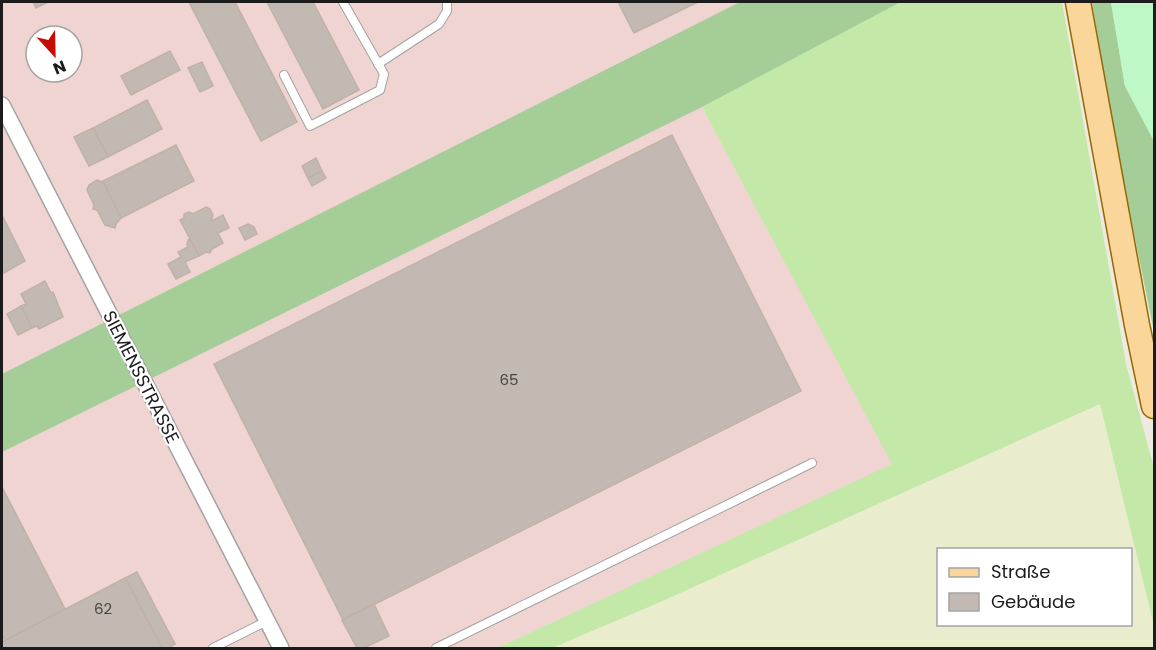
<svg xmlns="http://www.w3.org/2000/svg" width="1156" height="650" viewBox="0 0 1156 650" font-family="Poppins,sans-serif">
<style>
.commercial{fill:#efd4d1;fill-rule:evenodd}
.farmland{fill:#e9edcd;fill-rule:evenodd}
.grass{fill:#c4e8a8}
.forest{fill:#a4cd97}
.park{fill:#bef8c6}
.building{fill:#c2bab2;stroke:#bfb2a5;stroke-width:1.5}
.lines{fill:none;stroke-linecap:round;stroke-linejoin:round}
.lane-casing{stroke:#a3a3a3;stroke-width:10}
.street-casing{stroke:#a3a3a3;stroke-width:18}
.primary-casing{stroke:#936a02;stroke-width:27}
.lane{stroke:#fff;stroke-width:8}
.street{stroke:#fff;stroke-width:15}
.primary{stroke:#fbd69a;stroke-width:24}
.labels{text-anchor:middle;stroke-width:4.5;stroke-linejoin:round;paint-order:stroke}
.number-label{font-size:15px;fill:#464442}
.street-label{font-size:18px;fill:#1c1c1c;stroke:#fff}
</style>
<rect width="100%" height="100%" fill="#eeeae2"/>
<path class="commercial" d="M2,2H783L702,107L893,464L497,648H2ZM36,36H72V72H36Z"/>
<path class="farmland" d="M1101,404L1154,626V648H552L658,603ZM938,550H1130V624H938Z"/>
<polygon class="grass" points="901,2 1062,2 1126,364 1154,468 1154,626 1100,404 658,603 552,648 497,648 892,464 702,107"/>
<g class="forest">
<polygon points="740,2 901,2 702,107 2,452 2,374"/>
<polygon points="1092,2 1111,2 1125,86 1154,141 1154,332 1110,115"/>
</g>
<polygon class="park" points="1111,2 1154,2 1154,141 1125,86"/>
<g class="building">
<polygon points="33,2 48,2 36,8"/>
<polygon points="189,2 235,2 297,122 261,141"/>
<polygon points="267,2 313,2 359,90 323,109"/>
<polygon points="618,2 698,2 634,33"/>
<polygon points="170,51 180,70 131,95 121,76"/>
<polygon points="202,62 213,86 200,92 188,68"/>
<polygon points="147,100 162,129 108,157 93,128"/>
<polygon points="93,128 108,157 89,166 74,137"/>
<polygon points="672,135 801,391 343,620 214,364"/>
<polygon points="176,145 194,181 121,218 103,181"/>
<polygon points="316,158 322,171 308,178 302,166"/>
<polygon points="322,171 326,178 312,186 308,178"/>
<polygon points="97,180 103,182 121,218 116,224 115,228 105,225 97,210 93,209 94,205 87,190 89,185"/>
<polygon points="206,207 210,209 213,215 212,219 212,221 223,215 229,228 218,233 223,243 212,249 210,253 206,252 199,256 180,220 184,218 184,214 189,212 193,214"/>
<polygon points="2,215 25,261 2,274"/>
<polygon points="248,224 254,227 257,234 245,240 239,228"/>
<polygon points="190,239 199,256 185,262 190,272 176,279 168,264 181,257 178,252 188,247 187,245 188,240"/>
<polygon points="45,281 51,293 53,292 63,317 39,329 37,326 32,328 21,306 26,304 21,294"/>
<polygon points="21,306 32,328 18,335 7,314"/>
<polygon points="2,487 65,609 5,641 2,634"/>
<polygon points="137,572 175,644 168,648 162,648 125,578"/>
<polygon points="125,578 162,648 2,648 2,642"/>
<polygon points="374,604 389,636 364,648 357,648 342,620"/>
</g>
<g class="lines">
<defs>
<g id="lane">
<polyline points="378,64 439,24 447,11 447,2"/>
<polyline points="284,75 310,126 380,90 384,74 343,2"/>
<polyline points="213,648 267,621"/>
<polyline points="436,648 812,463"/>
</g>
<polyline id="street" points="2,105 281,648"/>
<polyline id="primary" points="1078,2 1137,325 1154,406"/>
</defs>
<use href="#lane" class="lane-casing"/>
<use href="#street" class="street-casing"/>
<use href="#primary" class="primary-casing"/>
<use href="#lane" class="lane"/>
<use href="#street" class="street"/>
<use href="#primary" class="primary"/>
</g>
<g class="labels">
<g class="number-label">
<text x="509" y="385">65</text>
<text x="103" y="614">62</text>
</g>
<g class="street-label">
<text transform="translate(141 377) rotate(63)" y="6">SIEMENSSTRASSE</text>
</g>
</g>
<rect width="1156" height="650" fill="none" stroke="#1c1c1c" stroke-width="6"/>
<rect x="937" y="548" width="195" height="78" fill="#ffffff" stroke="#a4a4a4" stroke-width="1.5"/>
<rect x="949" y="568" width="30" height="9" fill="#fbd69a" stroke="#a4a4a4" stroke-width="1.5"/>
<text x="991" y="578" font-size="18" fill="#1c1c1c">Straße</text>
<rect x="949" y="593" width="30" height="18" fill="#c2bab2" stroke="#a4a4a4" stroke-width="1.5"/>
<text x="991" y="608" font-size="18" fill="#1c1c1c">Gebäude</text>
<g transform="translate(54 54) rotate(158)"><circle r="28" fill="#ffffff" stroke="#a4a4a4" stroke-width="1.5"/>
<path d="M0-4.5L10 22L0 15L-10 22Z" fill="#c60c02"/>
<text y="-9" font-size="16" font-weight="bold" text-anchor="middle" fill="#1c1c1c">N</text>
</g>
</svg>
